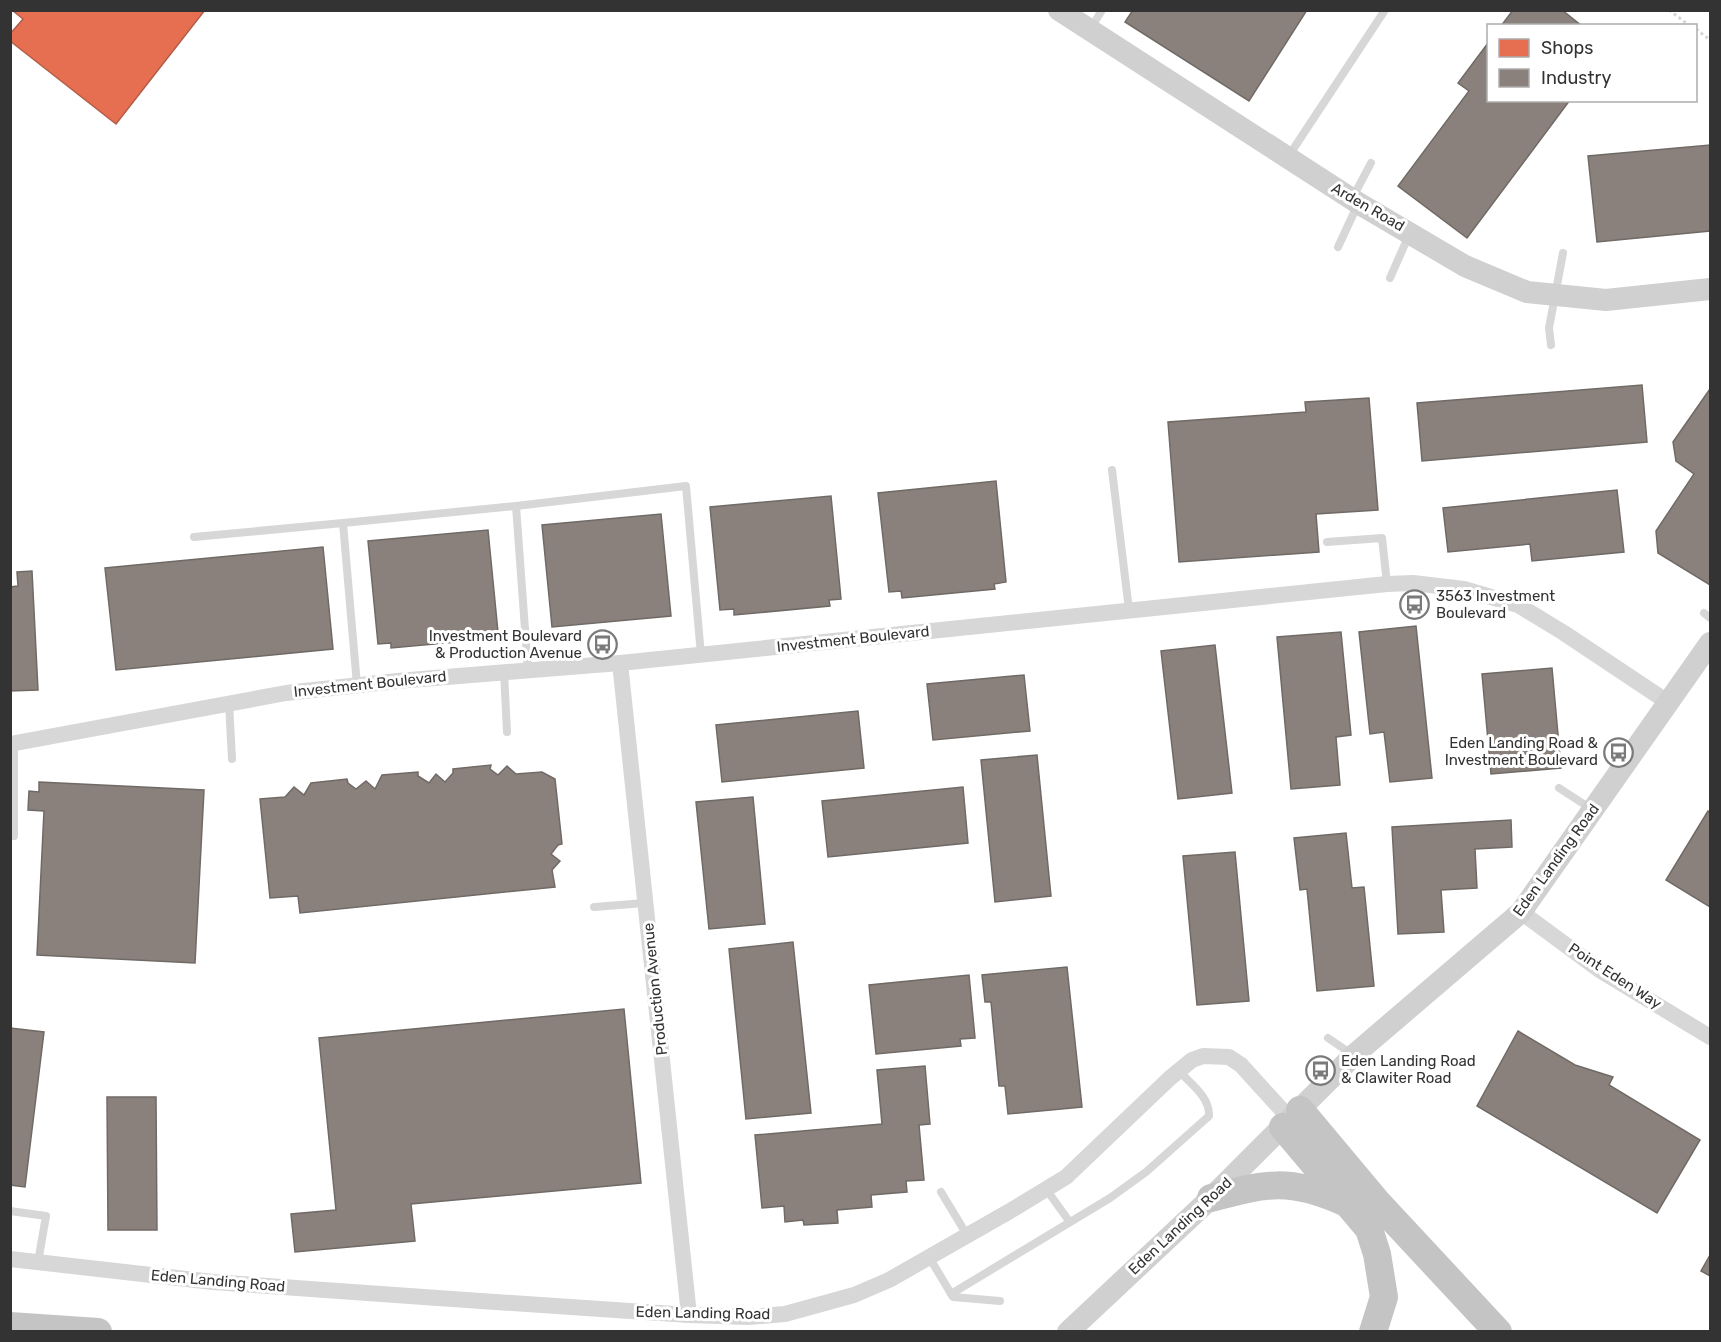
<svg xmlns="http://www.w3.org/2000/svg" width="1721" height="1342" viewBox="0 0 1721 1342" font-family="Rubik,sans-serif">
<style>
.shops{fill:#e76f51;stroke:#b15d48;stroke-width:1.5}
.industry{fill:#8a817c;stroke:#706a66;stroke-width:1.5}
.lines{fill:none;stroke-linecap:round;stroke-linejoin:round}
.path{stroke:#d6d6d6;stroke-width:3;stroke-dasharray:3 3;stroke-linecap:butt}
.lane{stroke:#d7d7d7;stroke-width:8}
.street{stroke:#d7d7d7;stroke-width:16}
.secondary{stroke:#d0d0d0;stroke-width:22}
.highway{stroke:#c4c4c4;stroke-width:28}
.labels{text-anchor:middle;stroke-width:6;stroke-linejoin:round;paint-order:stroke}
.street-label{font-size:15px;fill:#333;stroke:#fff}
.poi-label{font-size:15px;fill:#333;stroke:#fff;text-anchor:start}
</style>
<rect width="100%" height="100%" fill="#fff"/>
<polygon class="shops" points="12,10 205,10 116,124 10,41 10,34 23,19"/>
<g class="industry">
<polygon points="1133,10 1307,10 1249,101 1125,22"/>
<polygon points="1513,10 1562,10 1582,26 1501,26"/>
<polygon points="1488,43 1488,100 1570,100 1467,238 1398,186 1469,91 1458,83"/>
<polygon points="1710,145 1710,231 1597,242 1588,156"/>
<polygon points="1642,385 1647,442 1422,461 1417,403"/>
<polygon points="1710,389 1710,585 1658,553 1656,531 1694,474 1676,461 1673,442"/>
<polygon points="1369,398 1378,510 1316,514 1319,552 1179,562 1168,422 1306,412 1305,402"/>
<polygon points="996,481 1006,582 994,584 995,589 902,598 901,591 889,592 878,493"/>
<polygon points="1617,490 1624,552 1532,561 1530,544 1448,552 1443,508"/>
<polygon points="831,496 841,599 829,600 830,606 734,615 734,609 720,610 710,507"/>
<polygon points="661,514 671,616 552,627 542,525"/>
<polygon points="488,530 498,632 488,633 489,639 391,648 391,643 378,644 368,541"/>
<polygon points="323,547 333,649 116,670 105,568"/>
<polygon points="32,571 38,690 10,691 10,587 18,586 17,572"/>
<polygon points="1416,626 1432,778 1390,782 1384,732 1370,734 1359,632"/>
<polygon points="1341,632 1351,735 1336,737 1340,785 1291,789 1277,637"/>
<polygon points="1215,645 1232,793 1178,799 1161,651"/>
<polygon points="1552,668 1561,768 1491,774 1482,674"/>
<polygon points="1024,675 1030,731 933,740 927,684"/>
<polygon points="858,711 864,768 722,782 716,725"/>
<polygon points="1037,755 1051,896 995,902 981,760"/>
<polygon points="491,765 490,769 498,775 507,766 516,774 542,772 555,779 562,844 558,845 551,854 560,861 552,870 555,887 300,913 298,896 270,898 260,799 285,797 294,787 304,795 311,783 347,779 348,783 356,789 366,781 375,789 382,775 418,772 418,776 429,783 436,774 445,782 453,773 453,769"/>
<polygon points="39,782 204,790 195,963 37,955 44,811 28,810 29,791 39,792"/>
<polygon points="963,787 968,843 828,857 822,801"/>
<polygon points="753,797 765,924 709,929 696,802"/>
<polygon points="1708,811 1710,813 1710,907 1666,880"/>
<polygon points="1511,820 1512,847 1475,849 1477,888 1441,890 1444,932 1398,934 1392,827"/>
<polygon points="1346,833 1352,888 1364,887 1374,986 1317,991 1307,889 1300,890 1294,838"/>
<polygon points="1235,852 1249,1001 1197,1005 1183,856"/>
<polygon points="793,942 811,1113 746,1119 729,949"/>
<polygon points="1067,967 1082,1107 1008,1114 1005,1086 999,1086 991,1002 985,1002 982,975"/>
<polygon points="969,975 975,1038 960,1039 961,1046 876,1054 869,985"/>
<polygon points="624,1009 641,1183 411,1204 415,1241 295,1252 291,1214 336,1210 319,1038"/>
<polygon points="10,1028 44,1032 25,1187 10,1185"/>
<polygon points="1518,1031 1575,1065 1613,1077 1609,1085 1700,1140 1657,1213 1477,1106"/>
<polygon points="925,1066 930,1124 919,1125 924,1180 906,1181 907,1192 871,1195 872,1207 837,1210 838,1223 804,1225 803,1220 785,1222 784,1206 762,1208 755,1135 882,1124 877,1070"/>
<polygon points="107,1097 156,1097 157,1230 108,1230"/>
<polygon points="1710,1255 1710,1276 1701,1271"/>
</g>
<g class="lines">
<g class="path">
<polyline points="1669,10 1690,26"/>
<polyline points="1696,29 1710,40"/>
</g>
<g class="lane">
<polyline points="1091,28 1102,10"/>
<polyline points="1288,157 1385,10"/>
<polyline points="1353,197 1371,163"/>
<polyline points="1338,247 1358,204"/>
<polyline points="1390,278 1409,235"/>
<polyline points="1551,345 1549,328 1563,253"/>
<polyline points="1112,470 1129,610"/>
<polyline points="516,506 686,486 701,655"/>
<polyline points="343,523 516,506 528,670"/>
<polyline points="194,537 343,523 357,685"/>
<polyline points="1327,542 1382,538 1387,584"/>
<polyline points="1704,613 1710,618"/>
<polyline points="504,672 507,732"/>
<polyline points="229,703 232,759"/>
<polyline points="1559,788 1593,810"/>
<polyline points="10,836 14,836 14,743"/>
<polyline points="594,907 645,903"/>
<polyline points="1328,1038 1353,1055"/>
<polyline points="1046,1189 1069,1221"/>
<polyline points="941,1192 967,1235"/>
<polyline points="10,1211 46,1216 38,1262"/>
<polyline points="929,1257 953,1297 1000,1301"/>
<path d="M951,1294L1110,1198L1146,1172L1209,1116C1210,1097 1191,1084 1179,1071"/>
</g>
<g class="street">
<polyline points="620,663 689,1315"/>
<polyline points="10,744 286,693 397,681 620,663 1387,584 1413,583 1464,589 1518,605 1564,633 1669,703"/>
<polyline points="1521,912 1601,971 1710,1037"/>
<polyline points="10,1259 213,1282 452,1299 689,1315 748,1317 785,1314 854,1295 889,1280 1010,1211 1066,1177 1170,1078 1192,1060 1203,1056 1229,1057 1241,1065 1291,1120"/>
</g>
<g class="secondary">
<polyline points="1059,10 1358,203 1465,266 1527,292 1606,300 1710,289"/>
<polyline points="1068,1332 1211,1198 1354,1055 1521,912 1710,643"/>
</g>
<g class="highway">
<polyline points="1300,1110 1377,1202 1498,1332"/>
<polyline points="1283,1127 1369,1229 1377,1254 1384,1297 1373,1332"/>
<path d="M1211,1198C1266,1183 1290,1178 1344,1202"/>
<polyline points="10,1326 98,1332"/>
</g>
</g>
<defs>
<symbol id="bus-ring" viewBox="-11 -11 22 22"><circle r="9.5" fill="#fff" stroke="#7a7a7a" stroke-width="1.5"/><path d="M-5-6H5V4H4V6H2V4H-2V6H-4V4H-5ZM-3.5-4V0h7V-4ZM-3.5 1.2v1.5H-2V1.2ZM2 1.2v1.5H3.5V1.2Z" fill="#7a7a7a"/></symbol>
</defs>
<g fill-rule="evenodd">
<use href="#bus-ring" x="1398" y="588" width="33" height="33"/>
<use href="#bus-ring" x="586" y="628" width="33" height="33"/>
<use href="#bus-ring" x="1602" y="736" width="33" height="33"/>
<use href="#bus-ring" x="1304" y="1054" width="33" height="33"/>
</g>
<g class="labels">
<g class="street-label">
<text transform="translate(1368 207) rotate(30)" y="5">Arden Road</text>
<text transform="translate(853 639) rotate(-6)" y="5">Investment Boulevard</text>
<text transform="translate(370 684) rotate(-6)" y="5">Investment Boulevard</text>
<text transform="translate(1556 860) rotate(-54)" y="5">Eden Landing Road</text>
<text transform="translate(1615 976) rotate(33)" y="5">Point Eden Way</text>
<text transform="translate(655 989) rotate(-96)" y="5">Production Avenue</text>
<text transform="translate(1180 1226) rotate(-43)" y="5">Eden Landing Road</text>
<text transform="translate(218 1281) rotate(5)" y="5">Eden Landing Road</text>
<text transform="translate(703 1313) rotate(1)" y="5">Eden Landing Road</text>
</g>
<g class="poi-label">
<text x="1436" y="601">3563 Investment<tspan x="1436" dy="17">Boulevard</tspan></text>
<text x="582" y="641" text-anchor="end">Investment Boulevard<tspan x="582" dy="17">&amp; Production Avenue</tspan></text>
<text x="1598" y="748" text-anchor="end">Eden Landing Road &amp;<tspan x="1598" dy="17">Investment Boulevard</tspan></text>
<text x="1341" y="1066">Eden Landing Road<tspan x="1341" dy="17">&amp; Clawiter Road</tspan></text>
</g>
</g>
<rect width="1721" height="1342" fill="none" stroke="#333333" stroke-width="24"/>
<rect x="1487" y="24" width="210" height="78" fill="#ffffff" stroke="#adadad" stroke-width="1.5"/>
<rect x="1499" y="39" width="30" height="18" fill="#e76f51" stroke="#adadad" stroke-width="1.5"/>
<text x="1541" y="54" font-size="18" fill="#333333">Shops</text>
<rect x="1499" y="69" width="30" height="18" fill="#8a817c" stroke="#adadad" stroke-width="1.5"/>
<text x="1541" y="84" font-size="18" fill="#333333">Industry</text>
</svg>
